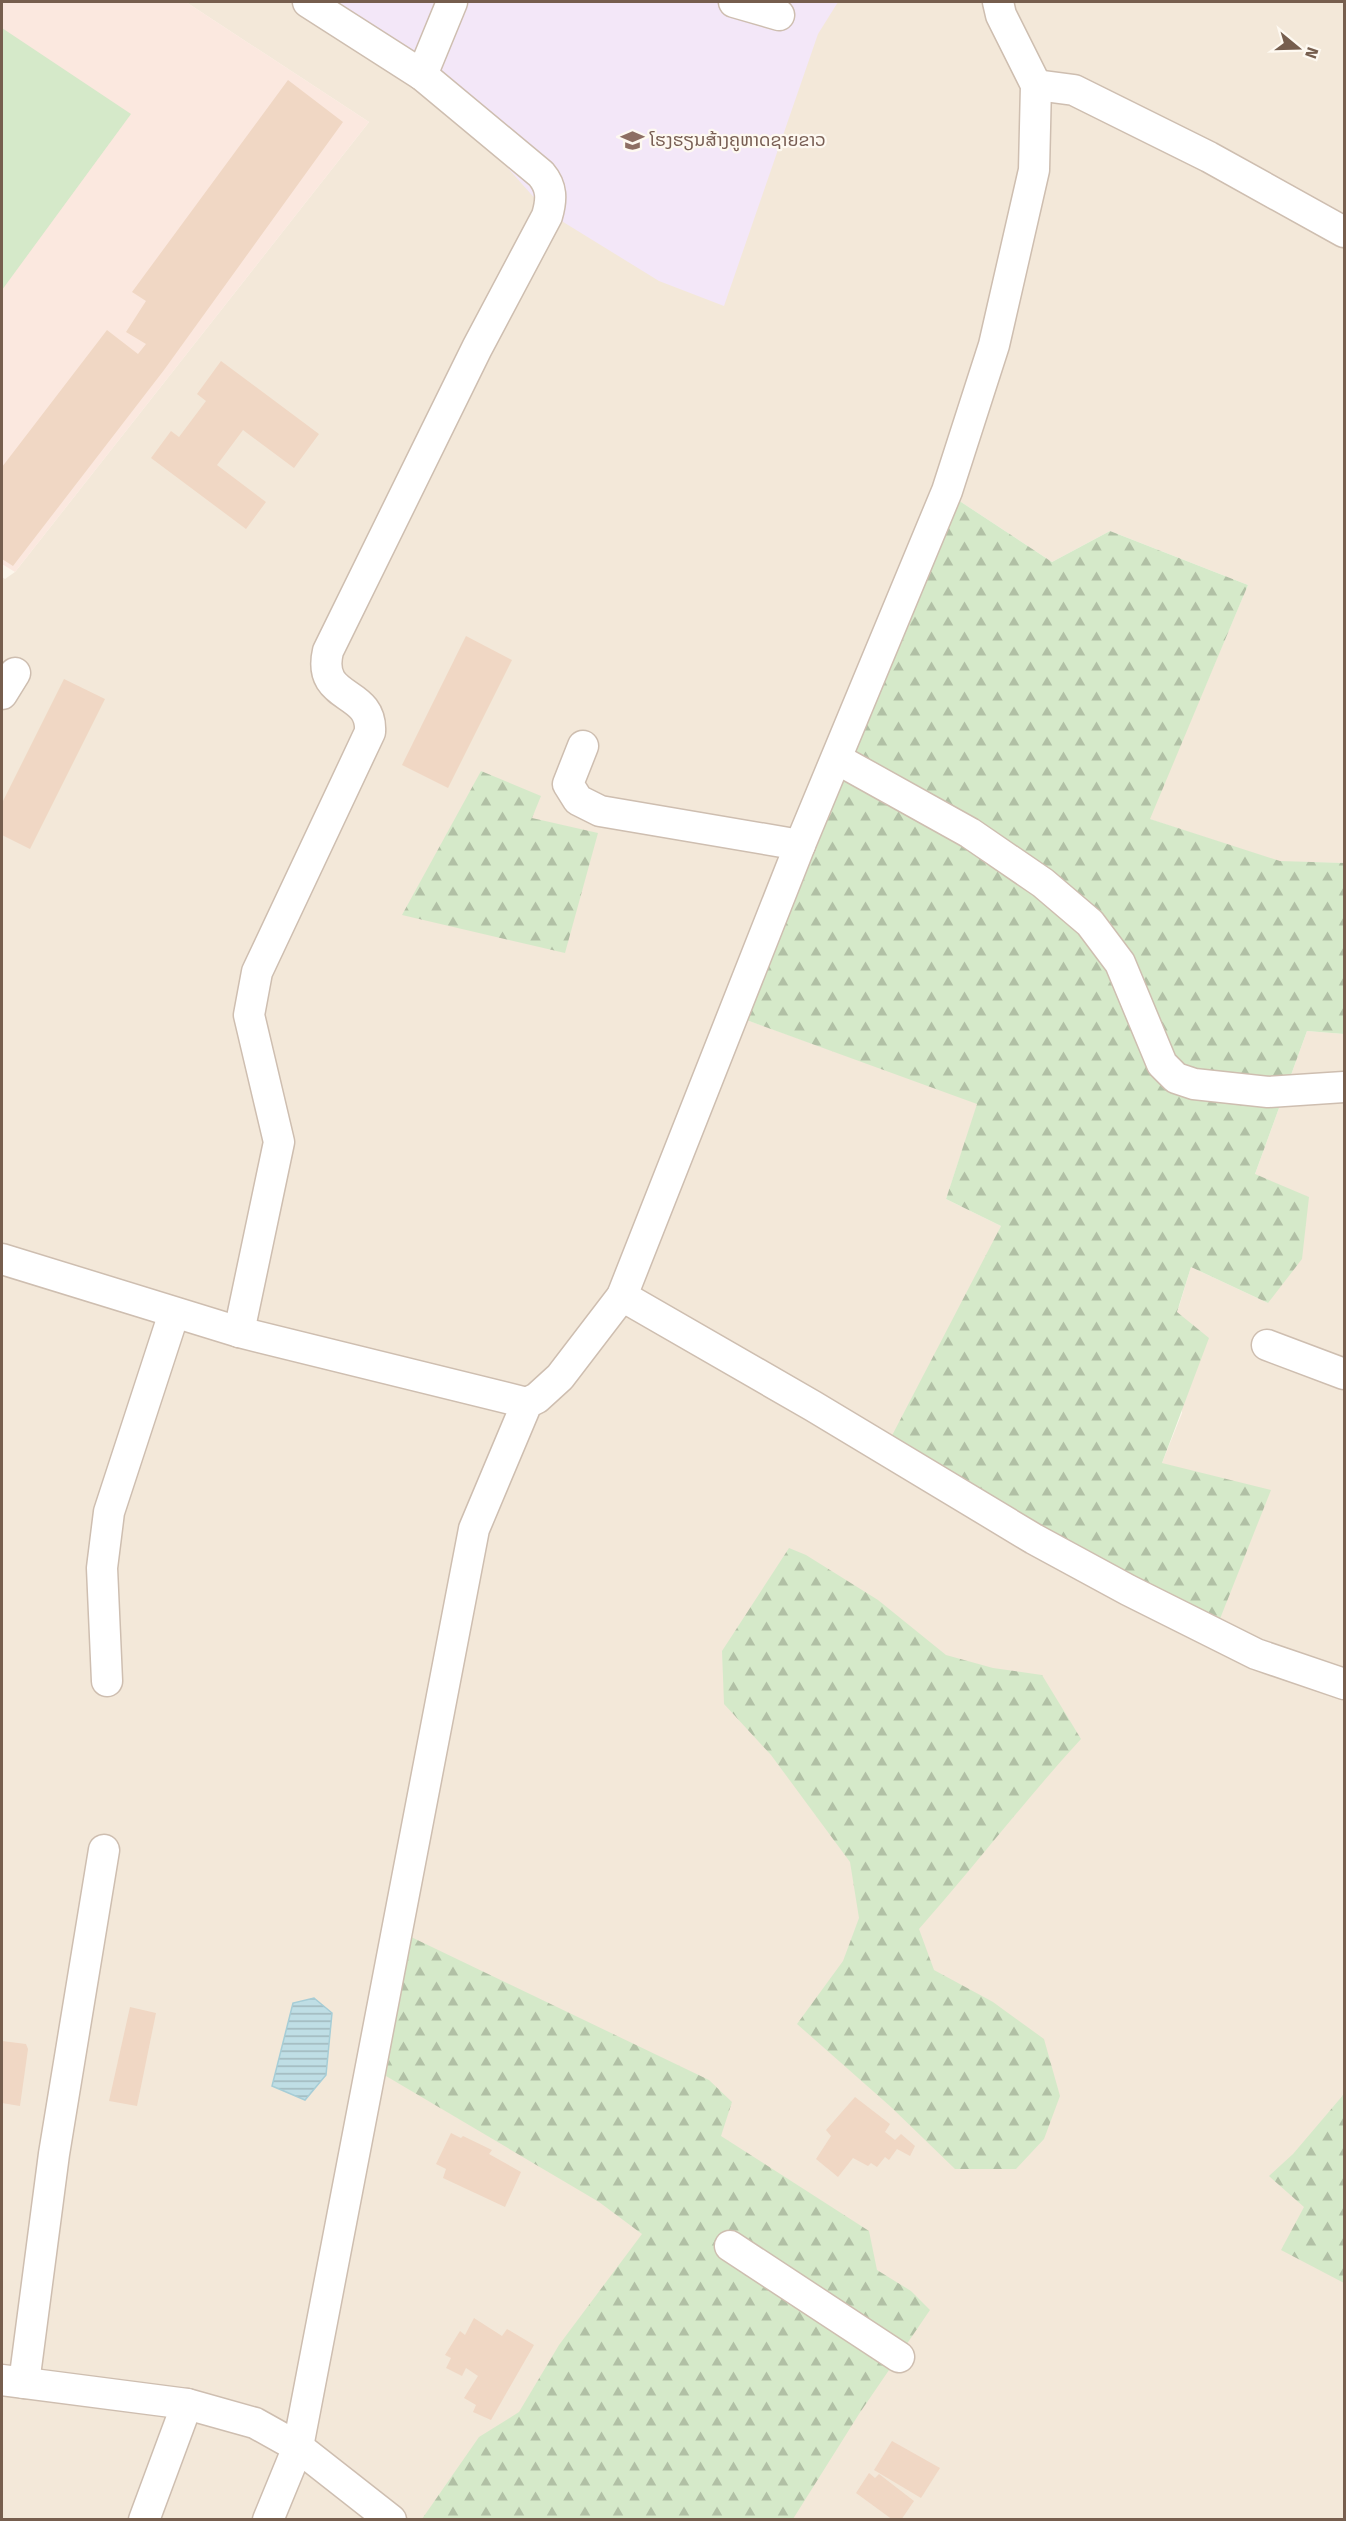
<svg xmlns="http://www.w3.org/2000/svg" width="1346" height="2521" viewBox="0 0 1346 2521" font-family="'Fira Sans','Noto Sans Lao',sans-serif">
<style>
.residential{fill:#f3e8d9}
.commercial{fill:#fbe8df}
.education{fill:#f3e7f8}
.forest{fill:url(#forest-firs)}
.pitch{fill:#d5e9c9}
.water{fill:url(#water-rules);stroke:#a6cdd6;stroke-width:1.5}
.building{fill:#f0d7c4}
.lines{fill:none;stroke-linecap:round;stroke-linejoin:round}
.minor-casing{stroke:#cebeb0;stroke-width:33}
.minor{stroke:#fff;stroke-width:30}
.labels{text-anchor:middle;stroke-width:4.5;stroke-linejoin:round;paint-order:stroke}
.education-label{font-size:18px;fill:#785e54;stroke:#fef9f1;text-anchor:start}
</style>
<defs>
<pattern id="forest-firs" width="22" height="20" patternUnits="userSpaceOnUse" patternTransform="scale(1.5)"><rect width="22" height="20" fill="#d5e9c9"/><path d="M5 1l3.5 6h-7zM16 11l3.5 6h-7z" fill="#b1c0a5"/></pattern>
<pattern id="water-rules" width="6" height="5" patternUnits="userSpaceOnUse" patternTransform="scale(1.5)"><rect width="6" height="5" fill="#bfdee5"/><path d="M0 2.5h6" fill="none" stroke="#a0b7bc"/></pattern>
</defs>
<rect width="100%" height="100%" fill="#fcf6eb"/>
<polygon class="residential" points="186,2 1344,2 1344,863 1280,862 1149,819 1248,585 1110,531 1052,562 955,498 741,1018 978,1103 946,1199 1001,1226 992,1244 1162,1463 1182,1413 1177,1313 1191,1267 1268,1303 1255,1174 1307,1031 1344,1034 1344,2519 2,2519 2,577 5,579 15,572 369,122"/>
<polygon class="commercial" points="2,2 186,2 369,122 15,572 2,564"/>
<polygon class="education" points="311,2 838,2 818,34 724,306 659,281 547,212 442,94"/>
<g class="forest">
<polygon points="955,498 1052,562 1110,531 1248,585 1150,819 1280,861 1344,863 1344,1034 1307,1031 1255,1174 1309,1197 1302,1259 1268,1303 1191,1267 1177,1312 1209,1338 1162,1463 1271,1490 1214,1634 885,1449 1001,1226 946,1199 977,1104 741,1018"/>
<polygon points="481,771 541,796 532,818 598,833 565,953 402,915"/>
<path d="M789,1548L806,1555L878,1600L946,1655L993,1668L1042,1675L1081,1739C1025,1800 974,1867 919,1929L934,1970L993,2002L1044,2039L1060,2096L1044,2139L1016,2169H955L891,2107L797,2024L843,1961L859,1918L850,1862L771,1755L724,1704L722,1651Z"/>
<polygon points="409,1936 709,2080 732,2102 721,2136 869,2231 877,2270 911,2291 930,2310 859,2414 793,2519 422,2519 479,2437 519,2412 559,2345 642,2234 599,2202 386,2076"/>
<polygon points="1344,2094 1344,2283 1281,2250 1304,2207 1269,2176 1293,2154"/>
</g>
<polygon class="pitch" points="2,28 131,114 2,290"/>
<polygon class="water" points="314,1998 332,2013 326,2075 305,2100 272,2086 293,2003"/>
<g class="building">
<polygon points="288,80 343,122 164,370 13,566 2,559 2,467 107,330 138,354 146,344 126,332 146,301 132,292"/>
<polygon points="221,361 319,434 294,468 243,430 217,465 266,502 246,529 151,458 171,431 179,437 206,401 197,394"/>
<polygon points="466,636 512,660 448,788 402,765"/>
<polygon points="64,679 105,699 30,849 2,835 2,803"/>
<polygon points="130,2007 156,2013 137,2106 109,2101"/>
<polygon points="2,2041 26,2044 28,2049 20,2106 2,2103"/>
<polygon points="855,2097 890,2124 885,2132 895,2140 901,2134 915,2146 910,2156 897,2149 889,2160 885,2157 877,2167 871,2163 868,2166 853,2158 838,2177 816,2159 831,2136 826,2130"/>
<polygon points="451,2133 461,2138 463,2136 492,2150 489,2154 521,2172 505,2207 443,2178 446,2169 436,2164"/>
<polygon points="474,2318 502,2336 507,2329 534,2345 491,2420 473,2412 476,2405 464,2398 478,2376 466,2368 462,2376 446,2368 451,2358 445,2355 460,2331 465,2335"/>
<polygon points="892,2441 940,2468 921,2498 874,2470"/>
<polygon points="869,2473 875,2478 879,2474 914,2501 901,2520 893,2520 856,2493"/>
</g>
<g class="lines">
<defs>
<g id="minor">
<polyline points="734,2 779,15"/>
<polyline points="422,75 452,2"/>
<polyline points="1036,85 1074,90 1209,157 1344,232"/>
<polyline points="2,694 15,673"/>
<polyline points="583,746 568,784 578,800 600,811 800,845"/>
<polyline points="837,759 970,833 1043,883 1090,923 1120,963 1162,1064 1176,1078 1194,1084 1268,1092 1344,1087"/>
<polyline points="2,1259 239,1332 527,1403"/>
<polyline points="622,1296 813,1406 1034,1539 1128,1590 1256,1654 1344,1684"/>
<path d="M239,1332L279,1142L249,1015L257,972L370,732C373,688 316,702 328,651L477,348L547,216C552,199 552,187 541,174L422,75L308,2"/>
<polyline points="1267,1345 1344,1374"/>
<polyline points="107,1681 102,1568 109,1512 174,1313"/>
<polyline points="730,2246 899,2357"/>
<polyline points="2,2380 187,2404 255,2423 298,2447 391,2520"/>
<polyline points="24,2383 54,2154 104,1850"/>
<polyline points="144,2520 187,2404"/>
<polyline points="268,2520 298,2447 474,1529 527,1403 537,1398 560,1377 622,1296 800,845 947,491 994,345 1034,170 1036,85 1001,15 998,2"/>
</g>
</defs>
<use href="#minor" class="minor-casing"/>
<use href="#minor" class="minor"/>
</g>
<defs>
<symbol id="school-bare" viewBox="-9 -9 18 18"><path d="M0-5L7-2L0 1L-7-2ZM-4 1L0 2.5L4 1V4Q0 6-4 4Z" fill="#8d6e63" stroke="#fef9f1" stroke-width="2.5" paint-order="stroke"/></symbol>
</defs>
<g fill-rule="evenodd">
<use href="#school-bare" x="616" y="124" width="33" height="33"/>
</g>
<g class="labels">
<g class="education-label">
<text x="650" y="146">ໂຮງຮຽນສ້າງຄູຫາດຊາຍຂາວ</text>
</g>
</g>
<rect width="1346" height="2521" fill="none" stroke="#765e4e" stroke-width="6"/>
<g transform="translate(1298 48) rotate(109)" stroke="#fef9f1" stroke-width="4.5" paint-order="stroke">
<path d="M0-4.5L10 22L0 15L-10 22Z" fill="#765e4e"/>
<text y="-9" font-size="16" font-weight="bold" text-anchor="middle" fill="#765e4e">N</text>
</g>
</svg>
